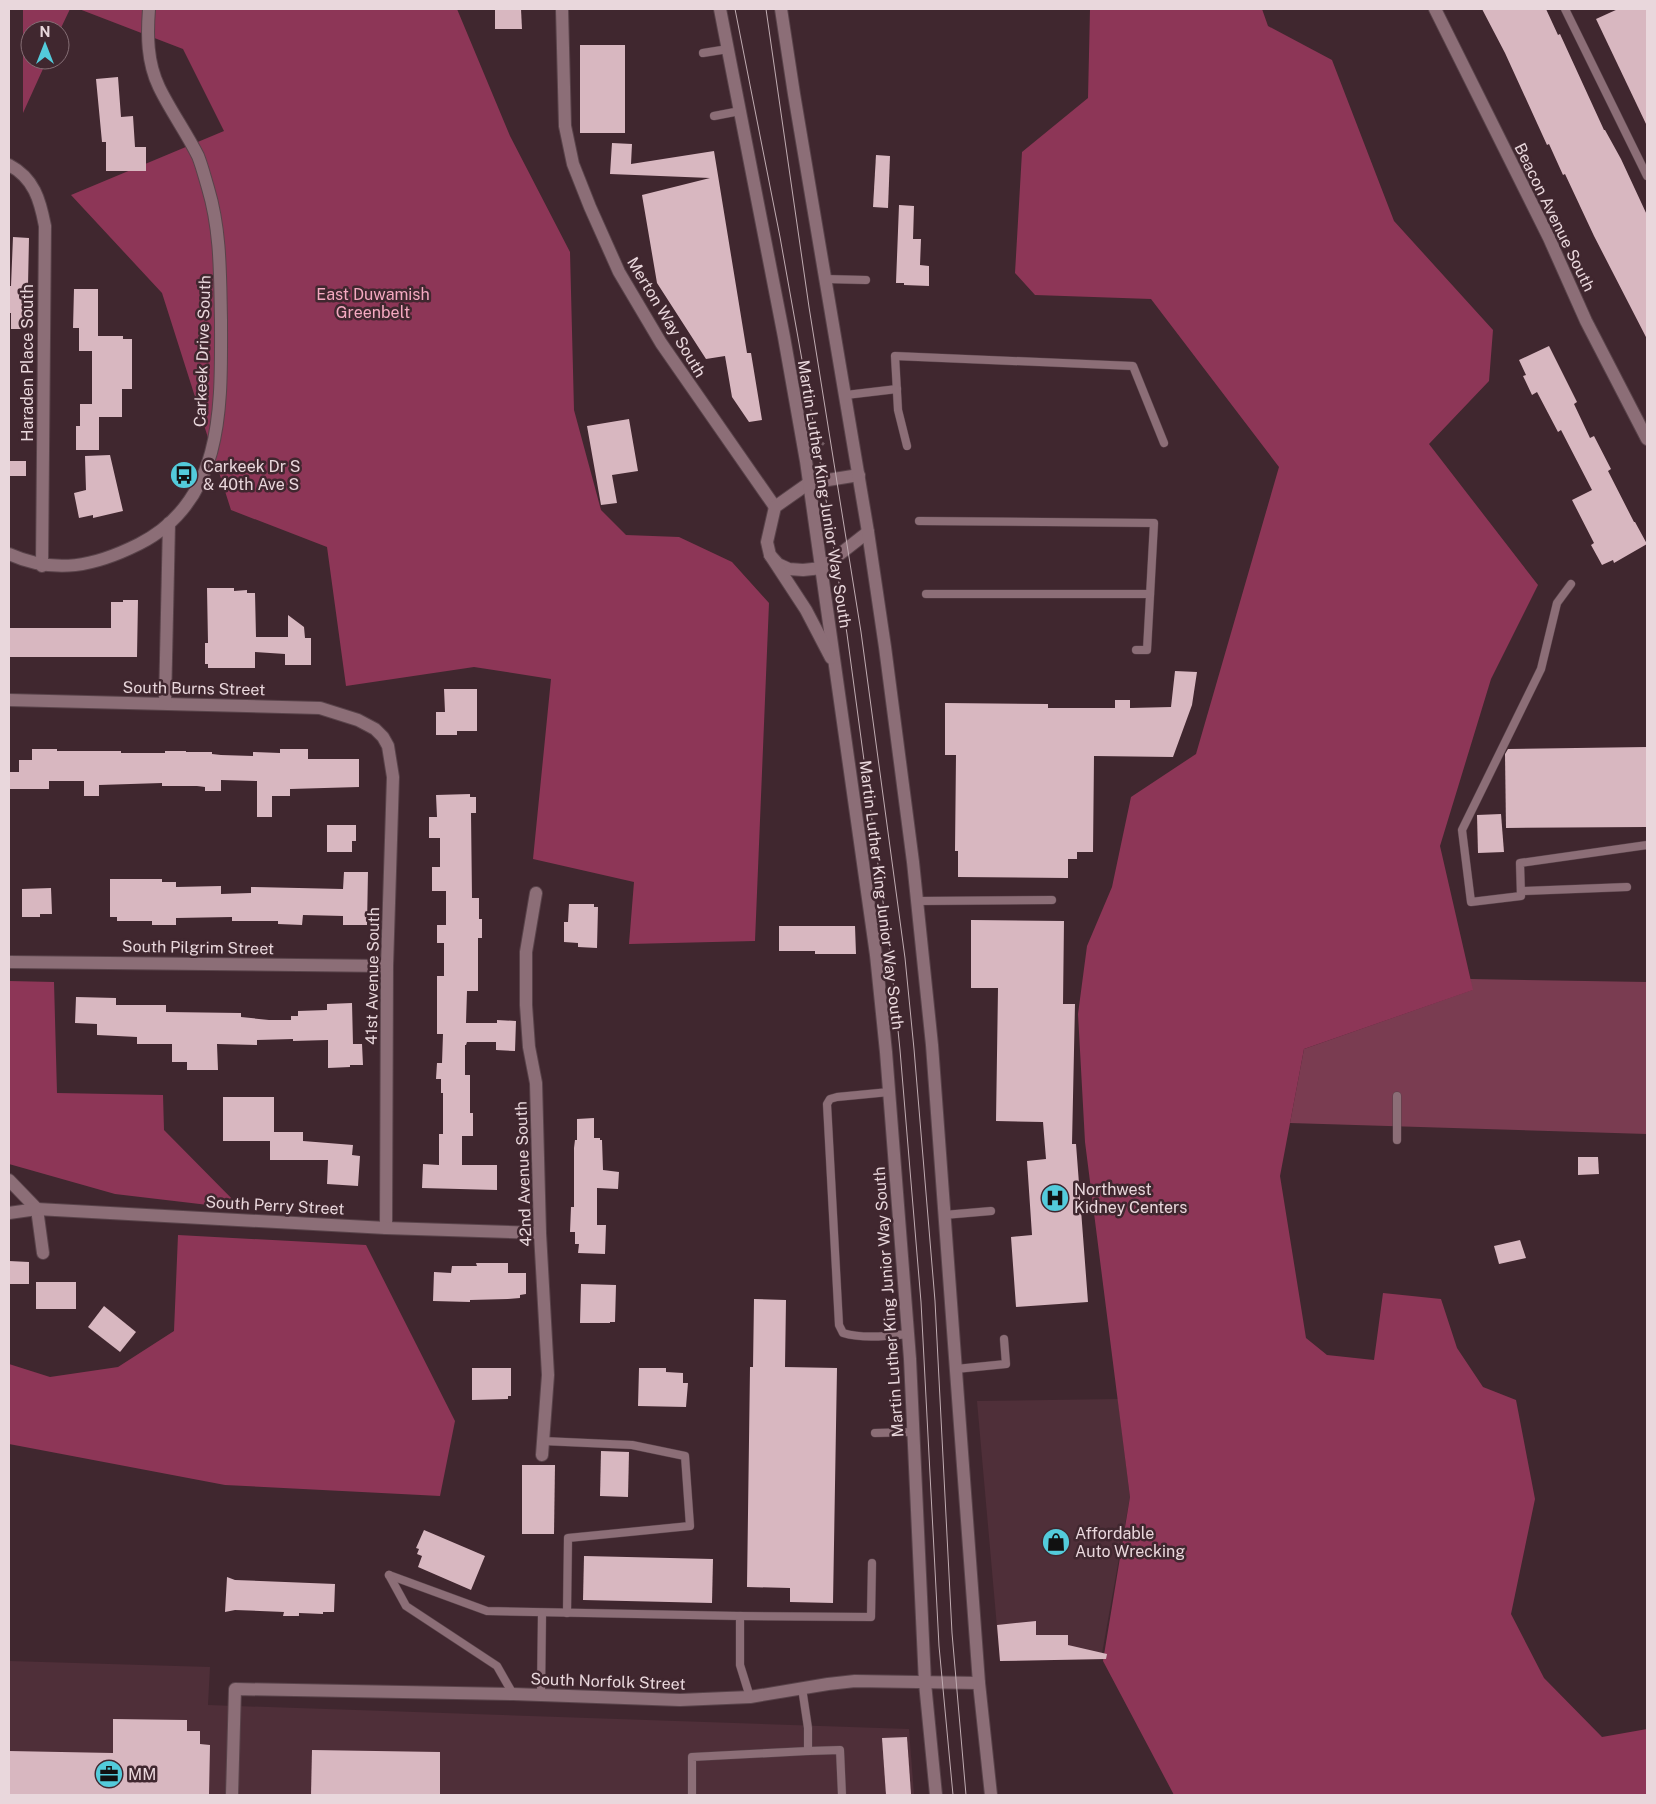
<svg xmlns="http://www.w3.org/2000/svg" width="1656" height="1804" viewBox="0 0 1656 1804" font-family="'Public Sans',sans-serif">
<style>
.built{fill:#4f2f39}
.green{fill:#7a3c51}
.forest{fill:#8d3657}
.building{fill:#d8b7c0}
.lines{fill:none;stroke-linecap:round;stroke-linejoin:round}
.lane-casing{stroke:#59434a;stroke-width:9}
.street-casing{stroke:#59434a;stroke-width:14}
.secondary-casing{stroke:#59434a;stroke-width:14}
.path{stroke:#745d64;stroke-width:3;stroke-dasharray:2.5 4;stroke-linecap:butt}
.lane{stroke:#8c6e77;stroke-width:8}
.street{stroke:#8c6e77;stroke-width:12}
.secondary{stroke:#8c6e77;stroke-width:12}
.tram{stroke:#c0acb2;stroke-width:1}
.labels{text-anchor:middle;stroke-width:5;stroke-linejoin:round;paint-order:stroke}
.street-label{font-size:16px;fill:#e9d7dc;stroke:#40272f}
.park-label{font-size:16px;fill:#f4a9c0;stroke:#40272f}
.poi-label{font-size:16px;fill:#e9d7dc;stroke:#40272f;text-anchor:start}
</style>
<rect width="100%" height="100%" fill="#40272f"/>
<g class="built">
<polygon points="1118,1399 1130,1497 1101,1659 1000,1661 977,1401"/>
<polygon points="9,1661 210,1667 208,1705 909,1729 914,1795 9,1795"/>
</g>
<polygon class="green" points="1470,979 1647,982 1647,1134 1290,1123 1304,1049 1472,990"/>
<g class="forest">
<polygon points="23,9 70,9 60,30 30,30 30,60 47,60 23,113"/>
<polygon points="79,9 457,9 510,136 570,252 574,410 601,510 626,535 679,537 732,562 769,603 755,941 629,944 634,882 533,859 551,679 474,667 346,686 327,547 231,510 162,293 71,195 224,131 183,49"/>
<polygon points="1090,9 1262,9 1268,26 1332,60 1394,221 1493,330 1489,381 1429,444 1538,585 1491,679 1440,846 1473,990 1304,1049 1280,1176 1306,1338 1327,1355 1374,1360 1383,1293 1441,1299 1457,1348 1483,1387 1516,1400 1535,1499 1511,1614 1544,1678 1602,1737 1647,1729 1647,1795 1174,1795 1103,1661 1130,1497 1085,1142 1078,1014 1087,946 1112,887 1131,797 1196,754 1279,467 1151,299 1035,295 1015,273 1022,152 1088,98"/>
<polygon points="9,981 54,982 57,1093 163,1095 164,1130 242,1209 115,1194 9,1164"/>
<polygon points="178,1235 366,1245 455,1421 440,1496 225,1485 9,1444 9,1364 50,1377 118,1367 174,1331"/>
</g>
<g class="building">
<polygon points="495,9 521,9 522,29 495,29"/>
<polygon points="1482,9 1546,9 1558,35 1560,34 1604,130 1605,130 1621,159 1647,215 1647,339 1594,236 1565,174 1563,175 1549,144 1547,145 1505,53"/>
<polygon points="1618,9 1647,9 1647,126 1596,19"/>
<rect x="580" y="45" width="45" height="88"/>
<polygon points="118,77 121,117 133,116 135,147 146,147 146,171 106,171 106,142 102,142 96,79"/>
<polygon points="612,143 632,144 631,164 714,151 747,353 751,353 762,420 749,422 732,397 725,356 706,359 657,283 642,195 710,178 610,174"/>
<polygon points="876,155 890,156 888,208 873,207"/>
<polygon points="899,205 914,206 913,239 921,239 920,265 929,266 929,286 904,285 904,283 896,283"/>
<polygon points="13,237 29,238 28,286 30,286 31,329 11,329 11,313 9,313 9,286 11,286"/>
<polygon points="74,289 98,289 98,336 123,336 123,339 132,339 132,389 122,389 122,417 99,417 99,450 76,450 76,426 80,426 80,404 92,404 92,351 79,351 79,328 73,328"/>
<polygon points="1549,346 1577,402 1574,404 1590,438 1594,436 1611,469 1608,471 1634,522 1635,522 1647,544 1614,563 1613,560 1602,565 1591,545 1594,543 1572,500 1592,490 1561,430 1558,432 1537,392 1532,395 1523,376 1526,375 1519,360"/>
<polygon points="629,419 638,471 612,475 617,503 601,505 587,426"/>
<polygon points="110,455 123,511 93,518 93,515 79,518 74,493 86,490 85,456"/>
<rect x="9" y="461" width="17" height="15"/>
<polygon points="207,588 234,588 234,591 247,590 247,593 255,593 256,637 288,637 288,615 304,627 305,638 311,638 311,665 285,665 285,654 255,652 255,668 208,668 208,664 205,664 205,643 208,643"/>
<polygon points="123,600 138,600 137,657 9,657 9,628 111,628 111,602 123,602"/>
<polygon points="1175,671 1197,672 1192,705 1173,757 1094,756 1093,852 1077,852 1077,859 1068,859 1068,878 958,877 958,851 955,851 956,755 945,755 945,703 1048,704 1048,708 1115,708 1115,700 1130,700 1130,708 1171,707"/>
<polygon points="444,689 477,689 477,731 457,731 457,735 436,735 436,712 445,712"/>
<polygon points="1647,747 1647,827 1506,828 1505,754 1508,749"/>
<polygon points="32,749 57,749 57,751 121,751 121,753 165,753 165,751 186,751 186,752 212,752 212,754 221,755 253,756 253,752 280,753 280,749 308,749 308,759 359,759 359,787 290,789 290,796 272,796 272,817 257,817 257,781 221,780 221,791 205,791 205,787 197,786 162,786 162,783 99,785 99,796 84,796 84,781 49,781 49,789 9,789 9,772 19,772 19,760 32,760"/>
<polygon points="470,794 470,797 476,797 476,813 471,813 472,898 479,898 479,919 482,919 482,938 478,938 478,991 467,991 466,1023 497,1023 497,1020 516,1021 515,1051 496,1050 496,1042 467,1042 466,1045 465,1045 465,1075 470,1075 470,1113 473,1113 473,1136 462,1136 462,1165 497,1165 497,1190 422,1188 423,1164 439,1165 439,1134 443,1134 443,1093 441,1093 441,1079 436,1079 437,1063 442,1063 443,1034 437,1034 437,976 444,976 444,943 437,943 437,925 446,925 446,891 432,891 432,867 440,867 440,838 429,838 429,817 437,817 436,795"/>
<polygon points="1501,814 1504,852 1478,853 1477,815"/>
<polygon points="327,825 356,825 356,841 352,841 352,852 327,852"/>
<polygon points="344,872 368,872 367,925 343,925 343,916 303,915 302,925 278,924 278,921 232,921 232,917 176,918 176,925 152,925 152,921 117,921 117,917 110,917 110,879 162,879 162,882 176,882 176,887 221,886 221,894 251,893 251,887 343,889"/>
<polygon points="51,888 52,914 40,914 40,917 22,917 22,889"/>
<polygon points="569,904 594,904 594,907 598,907 597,948 578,947 578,943 564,942 564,922 568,922"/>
<polygon points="971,920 1064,921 1063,1004 1075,1004 1072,1144 1076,1144 1088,1302 1016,1307 1011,1237 1032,1235 1027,1161 1046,1159 1043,1122 996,1121 998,988 971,988"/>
<polygon points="779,926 855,926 856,954 815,954 815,951 779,951"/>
<polygon points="76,997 116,998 116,1005 166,1005 166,1012 241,1013 241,1017 269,1020 291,1020 291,1016 298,1016 298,1011 327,1010 327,1004 352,1003 353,1044 362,1044 363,1065 350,1065 350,1067 328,1068 328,1040 293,1041 293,1039 257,1040 257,1045 217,1044 218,1070 187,1070 187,1062 172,1062 172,1044 137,1044 137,1037 97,1035 97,1024 75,1023"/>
<polygon points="223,1097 274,1097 274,1132 303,1132 303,1141 353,1145 352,1155 360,1156 358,1186 327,1184 328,1160 270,1160 270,1141 223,1141"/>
<polygon points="594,1118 594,1138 600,1138 600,1140 602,1140 603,1170 619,1172 618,1189 597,1188 597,1225 606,1225 605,1254 578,1253 579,1244 575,1244 575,1232 570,1232 571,1207 574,1207 574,1148 575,1140 577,1140 577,1119"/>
<polygon points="1578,1157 1598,1157 1599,1174 1578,1175"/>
<polygon points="1520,1240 1526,1258 1499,1264 1494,1246"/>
<polygon points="9,1261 29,1262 29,1284 9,1284"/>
<polygon points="476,1263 508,1263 508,1273 526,1273 526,1294 520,1295 520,1298 508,1299 470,1300 470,1302 433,1301 434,1272 451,1273 452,1266 477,1266"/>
<rect x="36" y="1282" width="40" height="27"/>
<polygon points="581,1284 616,1285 615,1322 610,1322 610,1323 580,1323"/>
<polygon points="754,1299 786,1300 785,1367 837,1368 833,1603 790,1602 790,1588 747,1587 750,1367 753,1367"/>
<polygon points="104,1306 136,1332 120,1352 88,1327"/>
<polygon points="472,1368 511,1368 511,1396 508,1396 508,1399 472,1400"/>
<polygon points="639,1368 666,1368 666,1372 683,1373 683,1383 688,1383 686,1407 638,1406"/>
<polygon points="601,1451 629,1452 628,1497 600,1496"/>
<polygon points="522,1465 555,1465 554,1534 522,1534"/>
<polygon points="424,1530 485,1556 471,1590 418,1567 422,1556 417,1554 419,1549 416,1548"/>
<polygon points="584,1556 713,1559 712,1603 583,1600"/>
<polygon points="227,1577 235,1580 335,1584 334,1612 323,1612 323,1614 299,1613 299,1616 283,1616 284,1612 235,1610 225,1612"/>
<polygon points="1036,1621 1036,1635 1068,1635 1068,1645 1107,1654 1106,1659 1000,1661 997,1625"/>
<polygon points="113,1719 187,1720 187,1731 200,1731 200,1744 210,1745 209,1795 9,1795 9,1751 113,1753"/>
<polygon points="907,1737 911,1794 886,1795 882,1738"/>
<polygon points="312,1750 440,1752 440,1795 311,1795"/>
</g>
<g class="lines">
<defs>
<g id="lane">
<polyline points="1565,9 1647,176"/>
<polyline points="703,53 728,49"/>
<polyline points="714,116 740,111"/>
<polyline points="825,279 866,280"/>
<polyline points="846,395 897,389"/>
<polyline points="907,446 898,410 895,356 1133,366 1164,443"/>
<polyline points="919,521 1154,523 1147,650 1136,650"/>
<polyline points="1571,584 1557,603 1541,669 1462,830 1471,902 1521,896 1520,863 1647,845"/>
<polyline points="926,594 1150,594"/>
<polyline points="1521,891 1627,887"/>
<polyline points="917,901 1052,900"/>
<path d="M889,1092L837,1097L830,1099L827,1104L839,1325L843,1333C863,1339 887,1336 908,1334"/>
<polyline points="1397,1096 1397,1140"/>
<polyline points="944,1215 991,1211"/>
<polyline points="956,1369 1006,1364 1004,1339"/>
<polyline points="875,1433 914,1432"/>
<polyline points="543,1441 632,1445 685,1456 690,1526 568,1538 567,1613"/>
<polyline points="389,1575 487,1611 740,1616 740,1665 750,1697"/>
<polyline points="389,1575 406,1606 497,1666 513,1694"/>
<polyline points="740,1616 871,1617 872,1563"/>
<polyline points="802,1688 808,1728 808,1751 840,1750 842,1795"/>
<polyline points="541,1695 542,1613"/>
<polyline points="692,1795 692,1757 808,1751"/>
</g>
<g id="street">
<polyline points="562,9 565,126 573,164 590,207 619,272 661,343 775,507"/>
<polyline points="1435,9 1549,238 1586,321 1647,439"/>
<path d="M9,165C34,178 40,200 45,226L42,566"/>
<polyline points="859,475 809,483 775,507 767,542 770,555 778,564 789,569 803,570 822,568 868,532"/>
<polyline points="9,700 320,708 358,720 375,729 383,737 388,746 393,777 387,966 386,1228"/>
<polyline points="165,703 169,523"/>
<polyline points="536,893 526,952 526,1005 529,1047 536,1083 540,1233 548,1375 542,1455"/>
<polyline points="9,962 387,966"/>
<polyline points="9,1180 37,1209 43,1253"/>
<polyline points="9,1213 37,1209 386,1228 540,1233"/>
<polyline points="232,1795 235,1689 513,1694 680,1700 750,1697 828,1684 855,1681 979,1683"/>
</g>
<g id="secondary">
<polyline points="720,9 784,337 806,461 876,955 886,1052 910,1359 925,1683 936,1795"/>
<polyline points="781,9 794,94 868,532 885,647 913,862 932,1045 979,1683 991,1795"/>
<path d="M9,554C56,575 95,566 139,544C226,500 221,402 221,320C220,276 221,231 208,188C205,178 202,166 198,156C186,132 170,110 159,87C147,62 147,35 149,9"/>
<polyline points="770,555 806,610 831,658"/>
</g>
</defs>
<use href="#lane" class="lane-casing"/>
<use href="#street" class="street-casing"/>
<use href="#secondary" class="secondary-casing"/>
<polyline class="path" points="822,443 827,447"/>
<use href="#lane" class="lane"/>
<use href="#street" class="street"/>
<use href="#secondary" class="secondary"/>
<g class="tram">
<polyline points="735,9 780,237 819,455 847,634 891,961 900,1050 921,1302 939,1646 953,1795"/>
<polyline points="766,9 809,307 861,632 905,958 914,1049 935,1301 952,1633 966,1795"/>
</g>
</g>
<defs>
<symbol id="bus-disc" viewBox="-11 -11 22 22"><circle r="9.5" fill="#53cbdb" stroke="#40272f"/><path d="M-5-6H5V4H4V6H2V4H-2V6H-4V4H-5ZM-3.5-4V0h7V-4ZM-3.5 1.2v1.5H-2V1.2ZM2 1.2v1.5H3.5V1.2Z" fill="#111"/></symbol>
<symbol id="hospital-disc" viewBox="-11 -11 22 22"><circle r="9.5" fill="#53cbdb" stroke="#40272f"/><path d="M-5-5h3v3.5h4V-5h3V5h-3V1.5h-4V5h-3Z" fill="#111"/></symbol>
<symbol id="shop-disc" viewBox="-11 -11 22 22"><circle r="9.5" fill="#53cbdb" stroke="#40272f"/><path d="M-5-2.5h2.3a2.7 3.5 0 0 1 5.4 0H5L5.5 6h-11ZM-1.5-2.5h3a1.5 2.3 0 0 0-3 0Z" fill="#111"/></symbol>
<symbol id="office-disc" viewBox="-11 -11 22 22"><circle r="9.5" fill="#53cbdb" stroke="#40272f"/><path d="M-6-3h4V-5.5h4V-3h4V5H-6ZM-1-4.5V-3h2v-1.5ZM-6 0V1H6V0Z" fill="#111"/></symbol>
</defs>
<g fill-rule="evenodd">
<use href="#bus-disc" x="168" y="459" width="32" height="32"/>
<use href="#hospital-disc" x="1039" y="1182" width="32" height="32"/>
<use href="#shop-disc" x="1040" y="1526" width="32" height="32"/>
<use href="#office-disc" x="93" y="1758" width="32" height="32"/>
</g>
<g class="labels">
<g class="street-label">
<text transform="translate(1555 217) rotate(64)" y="6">Beacon Avenue South</text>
<text transform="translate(667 317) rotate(59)" y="6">Merton Way South</text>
<text transform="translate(202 351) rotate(-88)" y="6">Carkeek Drive South</text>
<text transform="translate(27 363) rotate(-90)" y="6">Haraden Place South</text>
<text transform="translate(825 494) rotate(81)" y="6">Martin Luther King Junior Way South</text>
<text transform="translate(194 688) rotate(1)" y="6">South Burns Street</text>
<text transform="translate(882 895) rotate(83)" y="6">Martin Luther King Junior Way South</text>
<text transform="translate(198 947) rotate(1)" y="6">South Pilgrim Street</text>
<text transform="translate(372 976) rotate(-89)" y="6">41st Avenue South</text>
<text transform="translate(523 1174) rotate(-92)" y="6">42nd Avenue South</text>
<text transform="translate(275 1205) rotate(3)" y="6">South Perry Street</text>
<text transform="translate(888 1302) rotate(-94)" y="6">Martin Luther King Junior Way South</text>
<text transform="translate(608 1681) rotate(2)" y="6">South Norfolk Street</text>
</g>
<g class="park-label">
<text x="373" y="300">East Duwamish<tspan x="373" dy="18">Greenbelt</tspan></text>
</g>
<g class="poi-label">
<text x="203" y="472">Carkeek Dr S<tspan x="203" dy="18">&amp; 40th Ave S</tspan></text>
<text x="1074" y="1195">Northwest<tspan x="1074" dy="18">Kidney Centers</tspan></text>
<text x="1075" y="1539">Affordable<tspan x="1075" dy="18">Auto Wrecking</tspan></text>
<text x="128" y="1780">MM</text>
</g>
</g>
<rect width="1656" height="1804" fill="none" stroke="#e9d7dc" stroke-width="20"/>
<g transform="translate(45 45)"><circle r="24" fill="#40272f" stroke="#846d74"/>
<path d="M0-4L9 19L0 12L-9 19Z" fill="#53cbdb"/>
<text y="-8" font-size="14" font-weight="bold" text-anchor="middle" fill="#e9d7dc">N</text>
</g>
</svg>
